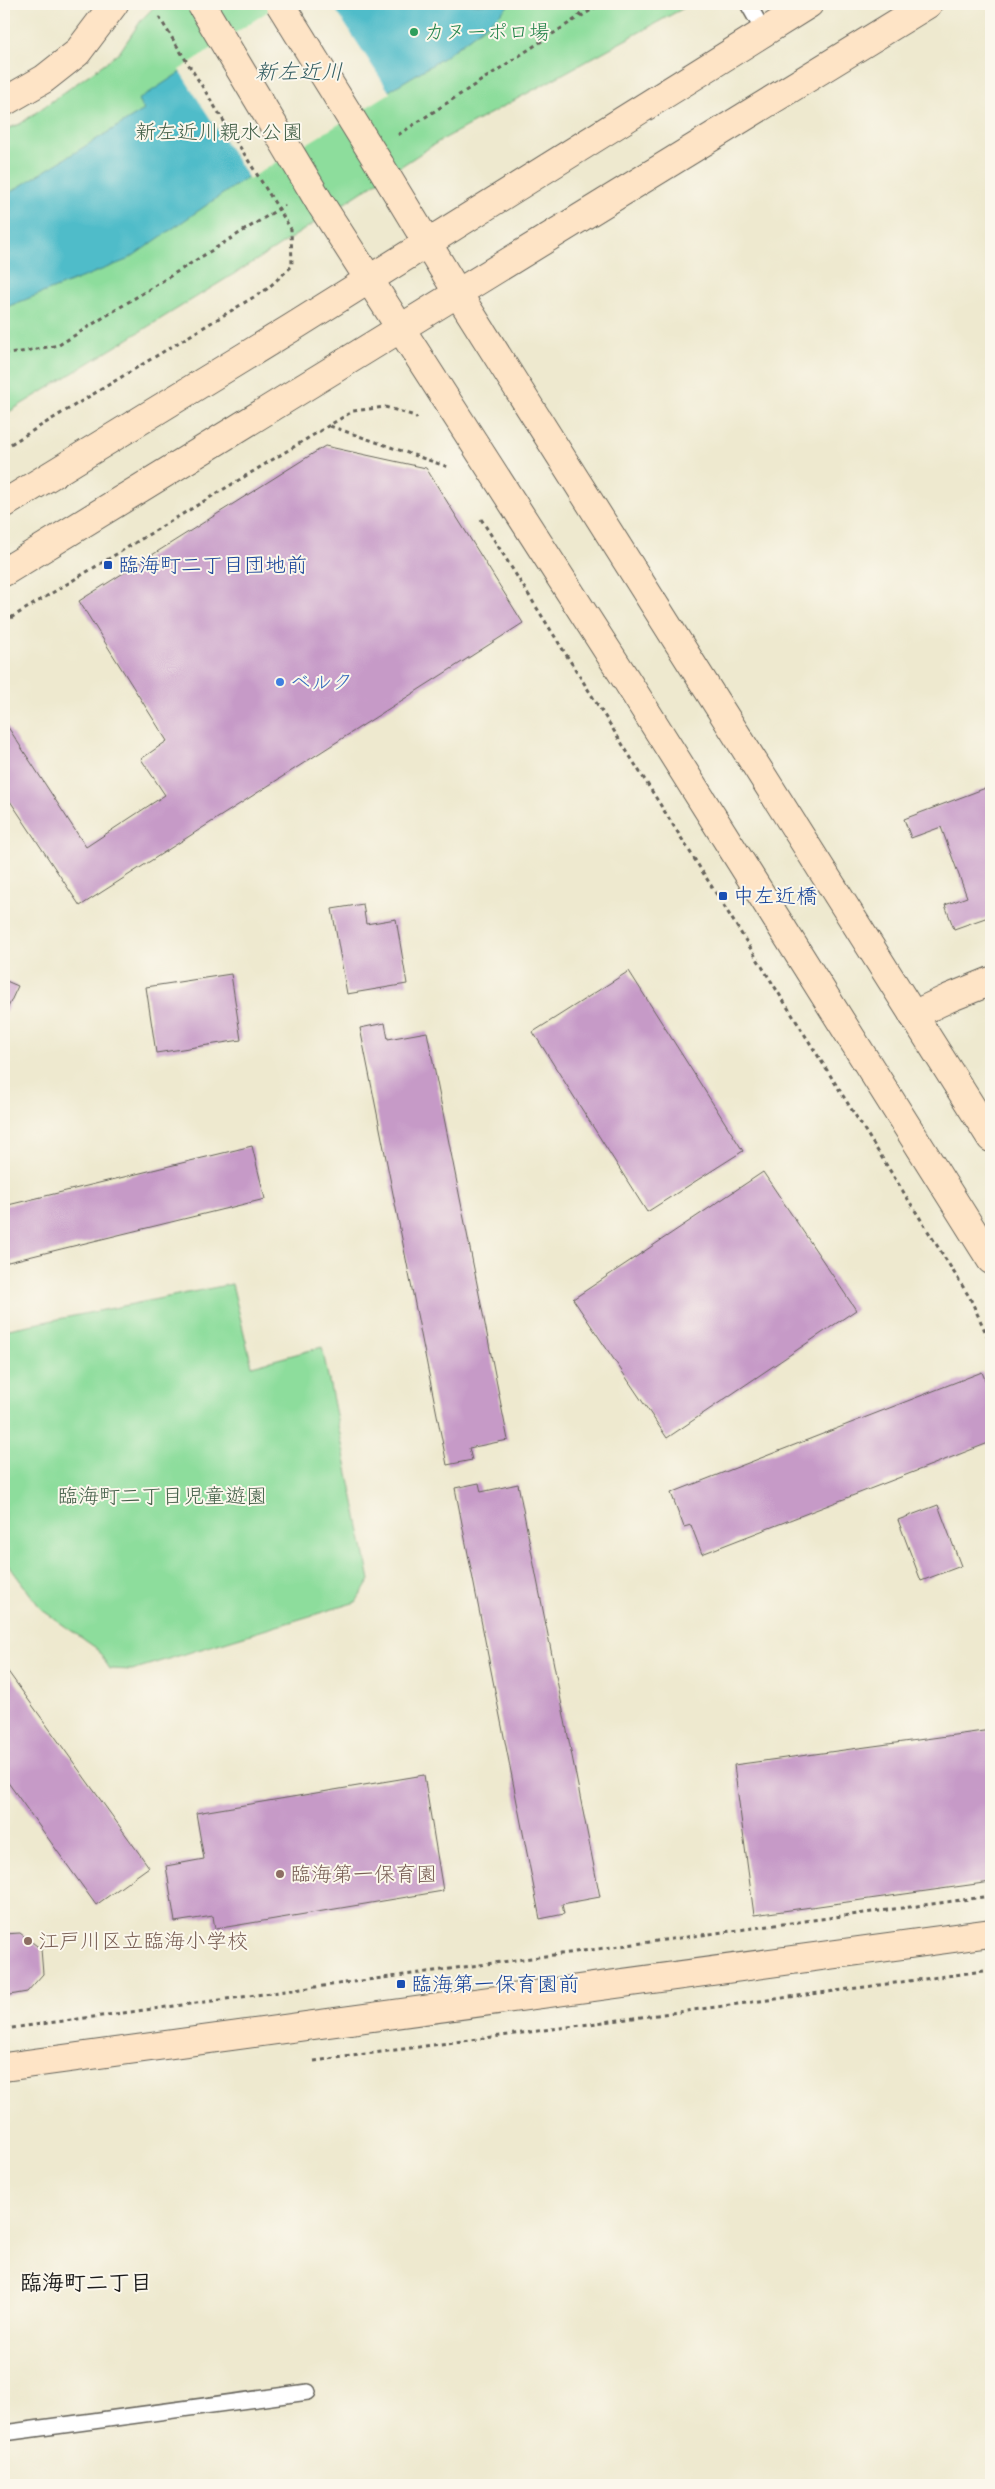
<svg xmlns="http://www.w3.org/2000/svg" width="995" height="2489" viewBox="0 0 995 2489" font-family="'Indie Flower','Klee One',sans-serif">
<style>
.green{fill:#8ddd9c;stroke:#547c5c}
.water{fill:#50bcc9;stroke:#366c72}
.pier{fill:#eee9cf}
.building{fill:#c69ac7}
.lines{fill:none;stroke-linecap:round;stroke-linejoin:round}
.lane-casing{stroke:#66645b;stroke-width:18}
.secondary-casing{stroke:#66645b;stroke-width:30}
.path{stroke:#66645b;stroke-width:3;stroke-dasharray:4 4;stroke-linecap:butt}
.lane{stroke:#fff;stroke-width:15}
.secondary{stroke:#fee4c6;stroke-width:28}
.secondary-bridge-casing{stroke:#66645b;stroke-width:30;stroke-linecap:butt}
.path-bridge{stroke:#66645b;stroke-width:3;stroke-dasharray:4 4;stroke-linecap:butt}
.secondary-bridge{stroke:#fee4c6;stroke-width:28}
.leisure-dot{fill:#2e9e5b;stroke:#fbf7ec;stroke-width:2}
.transit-dot{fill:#1a4fb4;stroke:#fbf7ec;stroke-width:2}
.shop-dot{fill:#3f7fe0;stroke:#fbf7ec;stroke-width:2}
.education-dot{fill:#8d6e63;stroke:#fbf7ec;stroke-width:2}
.labels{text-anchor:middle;stroke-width:4;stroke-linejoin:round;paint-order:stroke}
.leisure-label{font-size:21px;fill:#27864d;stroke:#fbf7ec;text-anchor:start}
.park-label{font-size:21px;fill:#446049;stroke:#fbf7ec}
.transit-label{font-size:21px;fill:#164399;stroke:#fbf7ec;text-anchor:start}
.shop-label{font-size:21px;fill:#366cbe;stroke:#fbf7ec;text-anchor:start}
.education-label{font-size:21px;fill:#785e54;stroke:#fbf7ec;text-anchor:start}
.water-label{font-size:22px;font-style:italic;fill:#315c61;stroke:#fbf7ec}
.neighbourhood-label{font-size:22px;font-weight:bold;fill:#1c1c1c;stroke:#fbf7ec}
</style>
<rect width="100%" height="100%" fill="#fbf7ec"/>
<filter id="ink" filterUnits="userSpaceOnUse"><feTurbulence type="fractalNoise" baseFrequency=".02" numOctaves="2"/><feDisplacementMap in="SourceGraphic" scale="10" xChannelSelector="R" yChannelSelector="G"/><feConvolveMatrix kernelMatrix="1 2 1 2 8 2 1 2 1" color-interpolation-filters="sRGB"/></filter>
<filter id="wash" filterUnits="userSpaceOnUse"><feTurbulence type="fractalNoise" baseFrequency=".0096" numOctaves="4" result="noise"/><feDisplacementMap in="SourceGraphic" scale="20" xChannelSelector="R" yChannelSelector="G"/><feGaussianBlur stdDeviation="1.12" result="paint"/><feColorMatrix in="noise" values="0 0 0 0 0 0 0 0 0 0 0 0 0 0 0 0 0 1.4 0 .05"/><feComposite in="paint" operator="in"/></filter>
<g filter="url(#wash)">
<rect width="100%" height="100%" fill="#eee9cf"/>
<g class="green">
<polygon points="157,4 691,4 438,142 273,250 4,415 4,130 20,124 119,53 142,19"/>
<polygon points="232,1284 252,1366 322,1347 370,1580 356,1602 132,1670 110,1669 96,1648 42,1610 4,1559 4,1330"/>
</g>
<polygon class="water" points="284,4 510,4 498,16 443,58 246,178 127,260 4,308 4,196 144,110 138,100"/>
<polygon class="pier" points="279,4 332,4 390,93 249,179 179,70"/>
<g id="blocks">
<g class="building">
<polygon points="325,446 426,468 523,623 80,906 4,792 4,721 86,847 165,795 141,759 167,741 79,601"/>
<polygon points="991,786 991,916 954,929 945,905 967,897 941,827 911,838 904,819"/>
<polygon points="363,904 366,924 396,919 407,984 347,994 332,909"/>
<polygon points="629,971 743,1151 647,1212 533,1032"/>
<polygon points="231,974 241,1040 156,1053 146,987"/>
<polygon points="4,980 18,986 4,1016"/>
<polygon points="385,1023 388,1039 427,1032 508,1440 469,1448 472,1460 447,1465 360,1028"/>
<polygon points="252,1146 265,1199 4,1263 4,1206"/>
<polygon points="763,1172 856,1310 667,1438 573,1299"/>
<polygon points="982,1372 991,1395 991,1442 702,1554 691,1525 684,1527 671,1493"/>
<polygon points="479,1483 481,1492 518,1484 600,1897 562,1904 564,1914 540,1919 455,1488"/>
<polygon points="938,1505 961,1566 921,1581 898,1520"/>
<polygon points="4,1666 149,1867 96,1905 4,1777"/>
<polygon points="991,1730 991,1882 754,1915 734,1765"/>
<polygon points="424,1775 443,1891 215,1929 213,1916 175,1922 166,1866 204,1859 196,1813"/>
<polygon points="20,1933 41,1949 43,1974 27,1992 4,1996 4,1934"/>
</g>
</g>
</g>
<g filter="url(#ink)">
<use href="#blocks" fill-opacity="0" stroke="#66645b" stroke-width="1"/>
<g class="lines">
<defs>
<g id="lane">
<polyline points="748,4 764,32"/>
<polyline points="4,2433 308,2392"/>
</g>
<g id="secondary">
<polyline points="4,102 44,79 77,53 114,4"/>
<polyline points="380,165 457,292 991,1138"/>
<polyline points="320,203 627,681 991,1260"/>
<polyline points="4,504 293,327 809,4"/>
<polyline points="4,572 928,4"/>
<polyline points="913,1015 949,998 991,981"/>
<polyline points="4,2067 991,1933"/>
</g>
</defs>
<use href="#lane" class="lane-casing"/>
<use href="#secondary" class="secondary-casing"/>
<g class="path">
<polyline points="580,17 601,4"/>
<polyline points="398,135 577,18 589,4"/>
<polyline points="4,355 59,345 285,205"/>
<polyline points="330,426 448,467"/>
<polyline points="4,448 267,289 292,266 291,229"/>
<polyline points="481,519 970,1298 991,1344"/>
<polyline points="4,622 353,411 385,407 415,416 417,419"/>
<polyline points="4,2029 991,1896"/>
<polyline points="314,2061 991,1970"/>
</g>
<use href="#lane" class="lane"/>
<use href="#secondary" class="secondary"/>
<defs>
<g id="secondary-bridge">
<polyline points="201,4 320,203"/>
<polyline points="280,4 380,165"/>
</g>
</defs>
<use href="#secondary-bridge" class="secondary-bridge-casing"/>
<polyline class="path-bridge" points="159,17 291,229"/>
<use href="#secondary-bridge" class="secondary-bridge"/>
</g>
</g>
<circle class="leisure-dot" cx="414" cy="32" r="5"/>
<g class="transit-dot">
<rect x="103" y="560" width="10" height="10" rx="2.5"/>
<rect x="718" y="891" width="10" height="10" rx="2.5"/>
<rect x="396" y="1979" width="10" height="10" rx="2.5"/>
</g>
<circle class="shop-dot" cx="280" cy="682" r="5"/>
<g class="education-dot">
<circle cx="280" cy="1874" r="5"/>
<circle cx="28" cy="1941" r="5"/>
</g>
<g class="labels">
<g class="leisure-label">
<text x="424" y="39">カヌーポロ場</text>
</g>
<g class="park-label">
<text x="219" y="139">新左近川親水公園</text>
<text x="162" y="1503">臨海町二丁目児童遊園</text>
</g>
<g class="transit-label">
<text x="118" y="572">臨海町二丁目団地前</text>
<text x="733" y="903">中左近橋</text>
<text x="411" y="1991">臨海第一保育園前</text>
</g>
<g class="shop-label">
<text x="290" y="689">ベルク</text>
</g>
<g class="education-label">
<text x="290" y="1881">臨海第一保育園</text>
<text x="38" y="1948">江戸川区立臨海小学校</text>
</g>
<g class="water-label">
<text x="299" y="79">新左近川</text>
</g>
<g class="neighbourhood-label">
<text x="86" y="2290">臨海町二丁目</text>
</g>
</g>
<rect width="995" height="2489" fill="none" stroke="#fbf7ec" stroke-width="20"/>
</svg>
